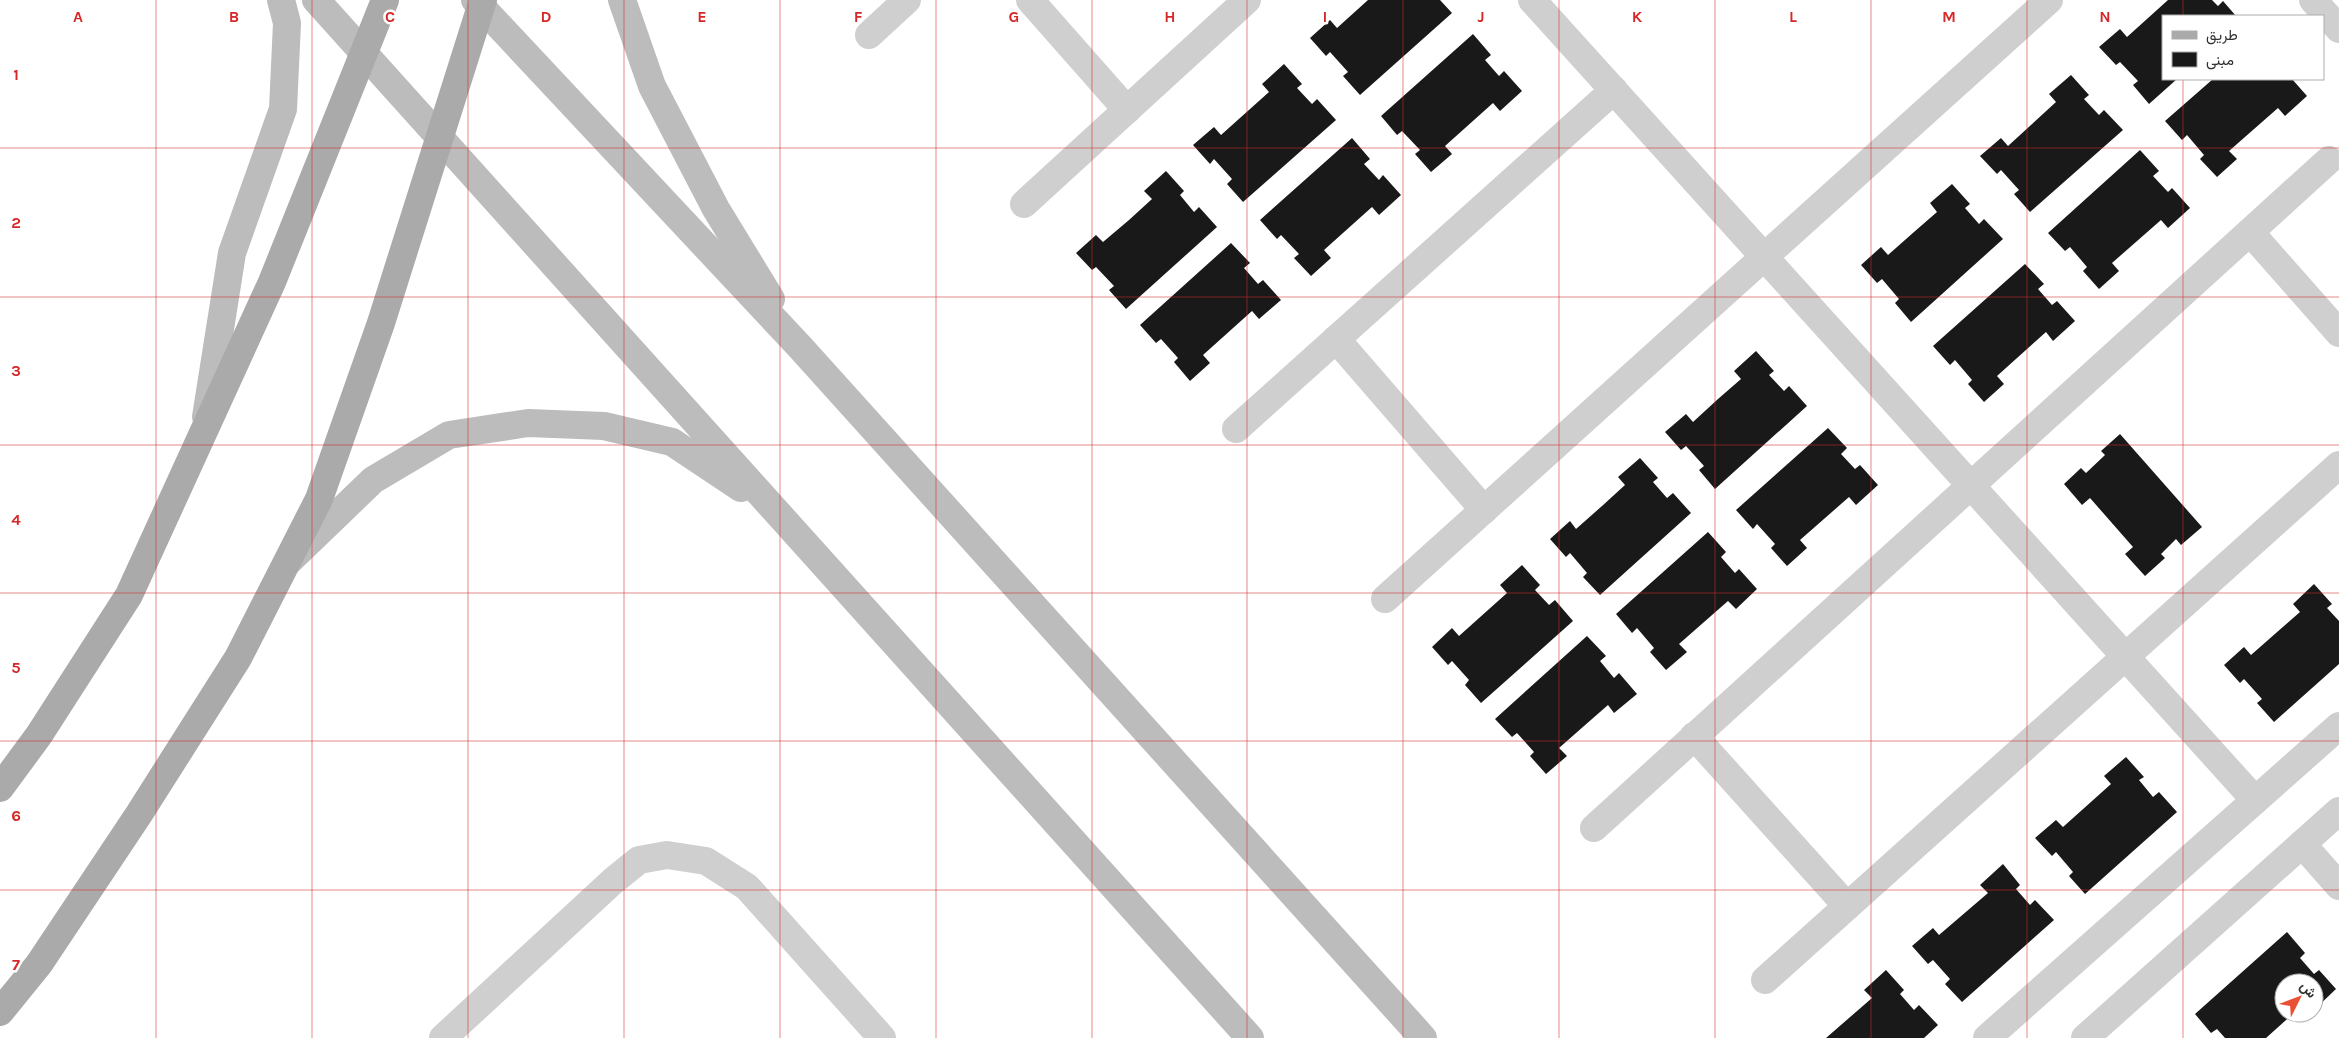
<svg xmlns="http://www.w3.org/2000/svg" width="2339" height="1038" viewBox="0 0 2339 1038" font-family="Karla,Vazirmatn,sans-serif">
<style>
.building{fill:#191919}
.lines{fill:none;stroke-linecap:round;stroke-linejoin:round}
.minor{stroke:#cfcfcf;stroke-width:28}
.secondary{stroke:#bcbcbc;stroke-width:28}
.primary{stroke:#aaa;stroke-width:28}
.grid{fill:none;stroke:#d62828;stroke-width:1;stroke-opacity:0.55}
.grid-label{font-size:16px;text-anchor:middle;font-weight:bold;fill:#d62828;stroke:#fff;stroke-width:5;stroke-linejoin:round;paint-order:stroke}
</style>
<rect width="100%" height="100%" fill="#fff"/>
<g class="building">
<polygon points="1368,0 1440,0 1452,13 1360,95 1343,76 1348,72 1330,52 1326,56 1310,38 1330,20 1337,28"/>
<polygon points="2168,0 2212,0 2218,6 2223,1 2236,16 2163,16 2163,79 2177,79 2149,104 2133,85 2138,81 2120,62 2116,65 2099,47 2120,29 2127,37"/>
<polygon points="1473,34 1491,55 1485,60 1499,76 1504,71 1522,91 1500,111 1493,103 1445,146 1452,154 1431,172 1415,154 1420,150 1402,131 1397,135 1381,116"/>
<polygon points="1284,64 1302,84 1297,88 1312,104 1317,99 1336,120 1243,202 1227,184 1232,179 1214,159 1210,164 1193,145 1214,127 1221,135 1269,92 1262,84"/>
<polygon points="2071,75 2089,95 2084,99 2099,115 2104,110 2123,130 2030,212 2014,194 2019,190 2001,170 1997,174 1980,156 2001,138 2008,146 2056,102 2049,94"/>
<polygon points="2213,79 2292,79 2307,96 2285,116 2278,108 2229,151 2237,159 2217,177 2200,159 2204,155 2187,135 2182,140 2165,121"/>
<polygon points="1352,138 1370,159 1364,164 1379,180 1383,175 1401,195 1379,215 1372,207 1324,250 1331,258 1311,276 1294,258 1299,254 1281,235 1277,239 1260,220"/>
<polygon points="2140,150 2159,171 2153,176 2168,192 2172,188 2190,208 2168,228 2161,220 2112,263 2119,271 2099,289 2083,271 2087,267 2070,247 2065,251 2048,233"/>
<polygon points="1166,171 1184,191 1180,195 1194,212 1199,207 1217,227 1126,309 1109,290 1114,286 1096,267 1092,270 1076,253 1096,235 1103,242 1129,220 1152,199 1144,191"/>
<polygon points="1952,184 1970,204 1965,208 1979,224 1984,219 2003,239 1911,322 1895,303 1899,299 1882,279 1877,283 1861,265 1881,247 1888,255 1914,232 1937,212 1930,203"/>
<polygon points="1231,243 1250,263 1244,268 1258,284 1263,280 1281,300 1259,319 1252,311 1203,355 1210,363 1190,381 1174,362 1178,358 1161,339 1156,343 1140,325"/>
<polygon points="2025,264 2044,284 2038,289 2052,305 2057,301 2075,321 2053,341 2046,332 1997,376 2004,384 1984,402 1968,384 1972,380 1955,360 1950,365 1933,346"/>
<polygon points="1756,351 1774,371 1769,375 1784,391 1789,386 1807,406 1715,489 1699,470 1704,466 1686,446 1681,450 1665,432 1686,414 1693,422 1718,399 1741,379 1734,371"/>
<polygon points="1828,428 1847,448 1841,454 1855,469 1860,465 1878,485 1856,505 1849,497 1800,540 1807,548 1787,566 1771,548 1775,544 1757,524 1753,529 1736,510"/>
<polygon points="2120,434 2202,527 2181,545 2176,539 2161,554 2165,558 2145,576 2125,554 2133,547 2090,498 2082,505 2064,484 2081,468 2086,473 2105,455 2101,451"/>
<polygon points="1640,458 1658,478 1653,482 1667,498 1673,493 1691,513 1600,595 1583,577 1587,573 1570,553 1566,557 1550,539 1570,521 1576,529 1602,506 1625,485 1618,477"/>
<polygon points="1708,532 1726,552 1721,557 1735,573 1739,569 1757,589 1736,609 1728,601 1679,644 1687,652 1666,670 1650,652 1654,648 1637,628 1632,633 1616,614"/>
<polygon points="1522,565 1540,585 1535,590 1549,605 1555,600 1573,621 1481,703 1465,685 1469,680 1452,661 1448,665 1432,647 1452,628 1459,636 1507,593 1500,585"/>
<polygon points="2314,584 2332,604 2327,608 2339,621 2339,664 2274,722 2257,703 2262,699 2244,679 2240,683 2224,665 2244,647 2251,655 2276,633 2300,612 2293,604"/>
<polygon points="1587,636 1606,656 1600,661 1614,678 1619,673 1637,694 1614,713 1608,705 1584,726 1559,748 1567,756 1546,774 1530,756 1534,752 1517,733 1512,737 1495,719"/>
<polygon points="2126,757 2144,777 2139,780 2153,797 2159,792 2177,812 2085,894 2069,876 2073,872 2056,852 2052,856 2035,838 2056,820 2063,827 2111,784 2104,776"/>
<polygon points="2003,864 2020,885 2016,889 2030,905 2035,900 2054,920 1962,1002 1945,984 1950,979 1933,960 1928,964 1912,946 1933,928 1939,935 1988,893 1980,885"/>
<polygon points="2287,932 2305,953 2300,958 2314,974 2319,970 2336,989 2314,1010 2314,983 2284,983 2284,1013 2294,1013 2266,1038 2225,1038 2217,1029 2211,1033 2195,1014"/>
<polygon points="1886,970 1904,990 1900,994 1914,1010 1919,1005 1938,1025 1924,1038 1826,1038 1872,998 1864,990"/>
</g>
<g class="lines">
<g class="minor">
<polyline points="1030,0 1127,110"/>
<polyline points="1532,0 2255,800"/>
<polyline points="2313,0 2339,29"/>
<polyline points="869,35 907,0"/>
<polyline points="1024,204 1247,0"/>
<polyline points="2250,232 2339,333"/>
<polyline points="1336,339 1484,510"/>
<polyline points="1236,429 1614,90"/>
<polyline points="1385,599 2049,0"/>
<polyline points="1694,736 1847,906"/>
<polyline points="1594,828 2329,160"/>
<polyline points="2302,844 2339,886"/>
<polyline points="1765,980 2339,465"/>
<polyline points="443,1038 613,881 639,860 667,855 706,861 747,887 882,1038"/>
<polyline points="1987,1038 2339,726"/>
<polyline points="2085,1038 2339,811"/>
</g>
<g class="secondary">
<polyline points="316,0 1250,1038"/>
<polyline points="475,0 800,347 1423,1038"/>
<polyline points="622,0 652,86 716,209 771,299"/>
<polyline points="206,417 232,253 283,109 287,23 281,0"/>
<polyline points="290,560 373,480 449,435 528,423 604,426 672,442 741,488"/>
</g>
<g class="primary">
<polyline points="0,788 39,735 129,595 272,282 385,0"/>
<polyline points="0,1012 39,964 139,814 238,658 319,499 381,323 483,0"/>
</g>
</g>
<path class="grid" d="M156,0V1038M312,0V1038M468,0V1038M624,0V1038M780,0V1038M936,0V1038M1092,0V1038M1247,0V1038M1403,0V1038M1559,0V1038M1715,0V1038M1871,0V1038M2027,0V1038M2183,0V16M2183,79V1038M0,148H2339M0,297H2339M0,445H2339M0,593H2339M0,741H2339M0,890H2339"/>
<g class="grid-label">
<text x="78" y="22">A</text>
<text x="234" y="22">B</text>
<text x="390" y="22">C</text>
<text x="546" y="22">D</text>
<text x="702" y="22">E</text>
<text x="858" y="22">F</text>
<text x="1014" y="22">G</text>
<text x="1170" y="22">H</text>
<text x="1325" y="22">I</text>
<text x="1481" y="22">J</text>
<text x="1637" y="22">K</text>
<text x="1793" y="22">L</text>
<text x="1949" y="22">M</text>
<text x="2105" y="22">N</text>
<text x="16" y="80">1</text>
<text x="16" y="228">2</text>
<text x="16" y="376">3</text>
<text x="16" y="525">4</text>
<text x="16" y="673">5</text>
<text x="16" y="821">6</text>
<text x="16" y="970">7</text>
</g>
<rect x="2162" y="15" width="162" height="65" fill="#ffffff" stroke="#adadad"/>
<rect x="2172" y="31" width="25" height="8" fill="#aaaaaa" stroke="#adadad"/>
<text x="2206" y="40" font-size="15" fill="#323232">طريق</text>
<rect x="2172" y="52" width="25" height="15" fill="#191919" stroke="#adadad"/>
<text x="2206" y="65" font-size="15" fill="#323232">مبنى</text>
<g transform="translate(2299 998) rotate(48)"><circle r="24" fill="#ffffff" stroke="#adadad"/>
<path d="M0-4L9 19L0 12L-9 19Z" fill="#e95035"/>
<text y="-8" font-size="14" font-weight="bold" text-anchor="middle" fill="#323232">ش</text>
</g>
</svg>
